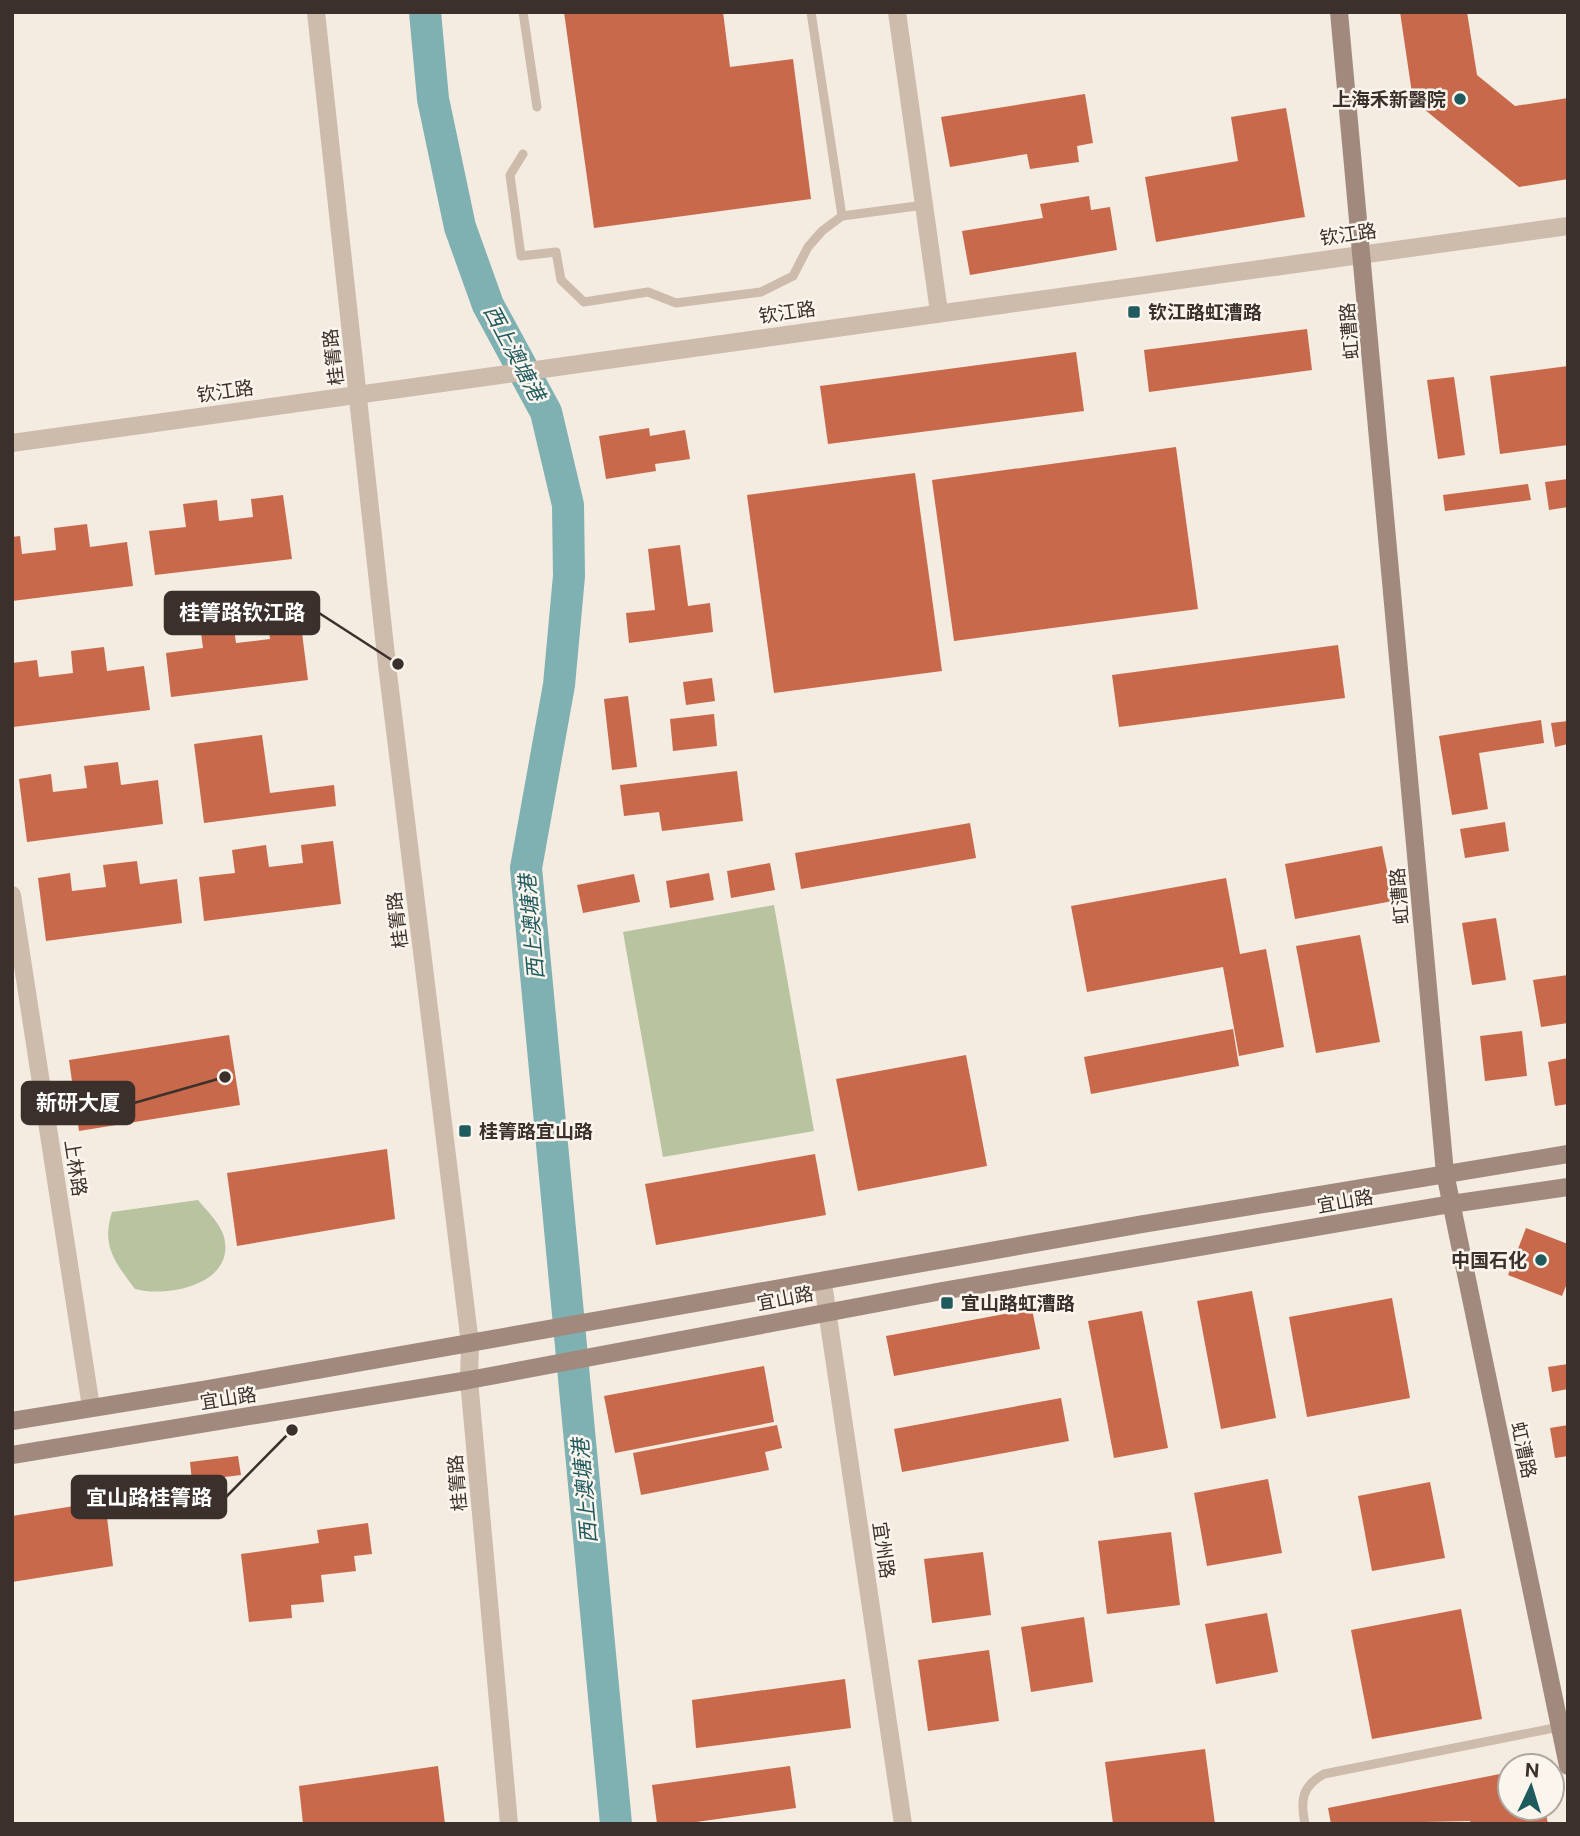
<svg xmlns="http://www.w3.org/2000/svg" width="1580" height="1836" viewBox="0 0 1580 1836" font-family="'Public Sans','Noto Sans SC',sans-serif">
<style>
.green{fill:#b8c4a0}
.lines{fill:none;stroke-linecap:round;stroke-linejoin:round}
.river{stroke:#7fb0b2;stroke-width:32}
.building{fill:#c8694b}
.service{stroke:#cdbbac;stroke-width:9}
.minor{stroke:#cdbbac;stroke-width:18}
.tertiary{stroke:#cdbbac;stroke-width:18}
.secondary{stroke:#a18a7d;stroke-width:18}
.poi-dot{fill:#1f5a5e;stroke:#fbf5ee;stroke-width:2.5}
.labels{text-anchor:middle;stroke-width:5;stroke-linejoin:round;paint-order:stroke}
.poi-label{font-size:19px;font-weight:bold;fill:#3b302b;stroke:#fbf5ee;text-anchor:start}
.street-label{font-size:19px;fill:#3b302b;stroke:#fbf5ee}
.water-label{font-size:21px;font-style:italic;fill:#1f5a5e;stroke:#fbf5ee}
.leader{fill:none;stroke:#3b302b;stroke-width:2.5}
.callout-dot{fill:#3b302b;stroke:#fbf5ee;stroke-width:2.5}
.callout{fill:#3b302b;stroke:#3b302b;stroke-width:2.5}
.callout-label{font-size:21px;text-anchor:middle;font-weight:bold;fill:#fff}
</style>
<rect width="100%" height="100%" fill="#f4ebe1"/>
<g class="green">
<polygon points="774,905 814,1131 663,1157 623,932"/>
<path d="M198,1200C207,1211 220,1223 224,1237C236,1284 168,1298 135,1289C115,1262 101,1246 112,1212Z"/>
</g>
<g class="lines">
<polyline class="river" points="425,12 433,99 460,227 488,305 546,412 568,505 569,576 559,685 526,868 616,1824"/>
</g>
<g class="building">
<polygon points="564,12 723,12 730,67 793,59 811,199 594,228"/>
<polygon points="1400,12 1467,12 1477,75 1515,106 1568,98 1568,179 1519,187 1413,100"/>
<polygon points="1085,94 1093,143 1077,146 1079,162 1030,169 1027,154 950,167 941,117"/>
<polygon points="1286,108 1305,217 1156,242 1145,177 1238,161 1231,117"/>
<polygon points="1089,196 1091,210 1110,207 1117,250 970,275 962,231 1043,218 1040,204"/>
<polygon points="1307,329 1312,370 1149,392 1144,350"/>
<polygon points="1076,352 1084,411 828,444 820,386"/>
<polygon points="1568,366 1568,445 1500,454 1490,376"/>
<polygon points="1454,377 1465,455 1438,459 1427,380"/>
<polygon points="649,428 650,436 685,430 690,459 655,464 656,471 606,479 599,436"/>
<polygon points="1176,447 1198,609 954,641 932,480"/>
<polygon points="915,473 942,671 774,693 747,495"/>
<polygon points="1568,479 1568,507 1549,510 1545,482"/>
<polygon points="1528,484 1531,500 1445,511 1443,495"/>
<polygon points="283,495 292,559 155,575 149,531 186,527 183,504 217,500 219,521 253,517 251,499"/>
<polygon points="87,524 90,547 127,542 133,586 12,601 12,537 20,536 22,554 56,550 54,528"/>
<polygon points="680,545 688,606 710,603 713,632 629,643 626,613 655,610 648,549"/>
<polygon points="300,617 308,680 171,697 166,653 203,648 200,625 233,621 236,643 270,639 268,621"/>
<polygon points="1338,645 1345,698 1119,727 1112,675"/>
<polygon points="104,647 107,671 144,666 150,710 13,727 12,663 37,660 39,677 73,673 71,651"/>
<polygon points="712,678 715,701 686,705 683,682"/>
<polygon points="628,696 637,767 612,770 604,699"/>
<polygon points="714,714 717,746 673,751 670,719"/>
<polygon points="1541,720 1544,743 1479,753 1488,809 1452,815 1439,736"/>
<polygon points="1568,721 1568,744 1555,747 1551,723"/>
<polygon points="262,735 270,793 334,785 336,806 204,823 194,744"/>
<polygon points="118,762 121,785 158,780 163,824 27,842 19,779 51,774 53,792 87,788 84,766"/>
<polygon points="737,771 743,821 662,831 659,812 624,816 620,785"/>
<polygon points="1505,822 1509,851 1465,858 1460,829"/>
<polygon points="970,823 976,858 801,889 795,853"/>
<polygon points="333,841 341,904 204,921 199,877 235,873 232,850 266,845 269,867 303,863 301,845"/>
<polygon points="1382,846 1393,901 1295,919 1285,864"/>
<polygon points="137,861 140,884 177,879 182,923 46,941 38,878 70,873 72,891 106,887 103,865"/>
<polygon points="770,863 775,890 731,898 727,871"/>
<polygon points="709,873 714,900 670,908 666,881"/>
<polygon points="634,874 640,902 583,913 577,885"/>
<polygon points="1226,878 1240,954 1266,949 1284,1047 1239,1056 1223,967 1087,992 1071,906"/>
<polygon points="1496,918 1506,980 1472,985 1462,923"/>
<polygon points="1360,935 1380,1042 1316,1053 1296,946"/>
<polygon points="1568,975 1568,1023 1541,1027 1533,980"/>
<polygon points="1233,1029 1239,1066 1091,1094 1084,1057"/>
<polygon points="1522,1031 1527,1076 1485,1081 1480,1036"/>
<polygon points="229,1035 240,1105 79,1131 69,1060"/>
<polygon points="966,1055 987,1166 858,1191 836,1079"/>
<polygon points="1568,1058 1568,1104 1555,1106 1548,1062"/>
<polygon points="387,1149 395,1219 237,1246 227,1173"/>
<polygon points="815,1154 826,1215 656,1245 645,1184"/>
<polygon points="1526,1228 1568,1244 1568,1281 1562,1296 1508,1275"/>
<polygon points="1252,1291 1276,1418 1221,1429 1197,1301"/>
<polygon points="1392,1298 1410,1398 1307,1417 1289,1317"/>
<polygon points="1032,1309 1040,1349 894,1376 886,1336"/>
<polygon points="1142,1311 1168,1448 1114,1458 1088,1321"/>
<polygon points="1568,1364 1568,1389 1552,1392 1548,1367"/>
<polygon points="764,1366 774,1422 615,1453 604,1396"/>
<polygon points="1061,1398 1069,1441 902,1472 894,1429"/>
<polygon points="777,1425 782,1448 765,1452 769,1470 641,1495 633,1453"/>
<polygon points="1568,1425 1568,1456 1555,1458 1550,1428"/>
<polygon points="238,1456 241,1475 192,1481 190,1462"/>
<polygon points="1268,1479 1282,1553 1207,1566 1194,1493"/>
<polygon points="1430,1482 1445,1558 1372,1571 1358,1496"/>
<polygon points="105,1501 113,1566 12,1582 12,1516"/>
<polygon points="368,1523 372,1554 354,1556 356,1571 321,1575 324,1602 291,1605 292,1618 249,1622 241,1554 319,1543 317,1530"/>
<polygon points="1171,1532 1180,1605 1107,1614 1098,1541"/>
<polygon points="983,1552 991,1615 932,1623 924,1559"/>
<polygon points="1461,1609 1482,1719 1372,1739 1351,1630"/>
<polygon points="1267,1613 1278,1672 1216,1684 1205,1624"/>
<polygon points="1084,1617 1093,1682 1031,1692 1021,1627"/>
<polygon points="989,1650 999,1721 928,1731 918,1660"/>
<polygon points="845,1679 851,1728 696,1748 692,1700"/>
<polygon points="1205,1749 1215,1824 1113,1824 1105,1762"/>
<polygon points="438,1766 445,1824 303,1824 299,1786"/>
<polygon points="790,1766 796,1808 682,1824 657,1824 652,1785"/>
<polygon points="1510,1772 1510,1808 1545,1808 1548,1824 1471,1824 1470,1821 1331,1824 1328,1808"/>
</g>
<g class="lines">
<g class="service">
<polyline points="523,12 537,107"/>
<polyline points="523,154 510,175 521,256 556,252 561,280 584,302 648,292 676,303 761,292 793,276 808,247 822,231 842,216 811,12"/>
<polyline points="842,216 924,205"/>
<path d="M1305,1824C1300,1800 1302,1786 1324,1774L1559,1727"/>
</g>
<g class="minor">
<polyline points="897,12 939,312"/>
<polyline points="12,443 1568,226"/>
<polyline points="12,895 91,1407"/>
<polyline points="823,1283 903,1824"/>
</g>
<polyline class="tertiary" points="316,12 387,665 470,1344 469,1380 509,1824"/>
<g class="secondary">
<polyline points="1339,12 1445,1173 1568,1766"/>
<polyline points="12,1421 203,1390 1143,1224 1568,1154"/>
<polyline points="12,1455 469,1380 942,1291 1451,1204 1568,1187"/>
</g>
</g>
<g class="poi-dot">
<circle cx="1460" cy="99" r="7"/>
<rect x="1127" y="305" width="14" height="14" rx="3.5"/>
<rect x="458" y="1124" width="14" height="14" rx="3.5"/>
<circle cx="1541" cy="1260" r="7"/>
<rect x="940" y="1296" width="14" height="14" rx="3.5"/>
</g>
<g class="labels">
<g class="poi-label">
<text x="1446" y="106" text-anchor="end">上海禾新醫院</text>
<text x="1148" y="319">钦江路虹漕路</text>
<text x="479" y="1138">桂箐路宜山路</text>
<text x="1527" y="1267" text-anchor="end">中国石化</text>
<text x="961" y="1310">宜山路虹漕路</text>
</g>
<g class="street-label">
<text transform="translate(1348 234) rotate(-8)" y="7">钦江路</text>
<text transform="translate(787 312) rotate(-8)" y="7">钦江路</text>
<text transform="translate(1349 331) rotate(-95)" y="7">虹漕路</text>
<text transform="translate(333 357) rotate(-97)" y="7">桂箐路</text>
<text transform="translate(225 391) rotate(-8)" y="7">钦江路</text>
<text transform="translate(1399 896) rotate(-95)" y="7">虹漕路</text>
<text transform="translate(397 920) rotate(-97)" y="7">桂箐路</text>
<text transform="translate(76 1168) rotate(81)" y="7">上林路</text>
<text transform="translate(1345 1201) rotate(-10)" y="7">宜山路</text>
<text transform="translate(785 1298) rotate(-11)" y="7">宜山路</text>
<text transform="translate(228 1398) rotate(-9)" y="7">宜山路</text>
<text transform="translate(1524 1450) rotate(78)" y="7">虹漕路</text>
<text transform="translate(457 1483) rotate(-95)" y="7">桂箐路</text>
<text transform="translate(884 1550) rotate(82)" y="7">宜州路</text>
</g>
<g class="water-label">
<text transform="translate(514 353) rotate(62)" y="7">西上澳塘港</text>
<text transform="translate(532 927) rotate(-95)" y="7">西上澳塘港</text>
<text transform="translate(585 1491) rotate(-95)" y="7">西上澳塘港</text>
</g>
</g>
<path class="leader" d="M398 664L319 613M225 1077L134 1103M292 1430L226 1497"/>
<g class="callout-dot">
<circle cx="398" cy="664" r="7"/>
<circle cx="225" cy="1077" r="7"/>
<circle cx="292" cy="1430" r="7"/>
</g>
<g class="callout">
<rect x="165" y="592" width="154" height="42" rx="7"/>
<rect x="22" y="1082" width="112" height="42" rx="7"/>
<rect x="72" y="1476" width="154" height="42" rx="7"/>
</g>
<g class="callout-label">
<text x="242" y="620">桂箐路钦江路</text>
<text x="78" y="1110">新研大厦</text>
<text x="149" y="1505">宜山路桂箐路</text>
</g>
<rect width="1580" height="1836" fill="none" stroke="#3b302b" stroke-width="28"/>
<g transform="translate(1531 1787) rotate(4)"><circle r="33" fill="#fbf5ee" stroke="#aea6a0" stroke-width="2"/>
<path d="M0-5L12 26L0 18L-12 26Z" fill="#1f5a5e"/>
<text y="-10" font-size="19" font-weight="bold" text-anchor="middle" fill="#3b302b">N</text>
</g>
</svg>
